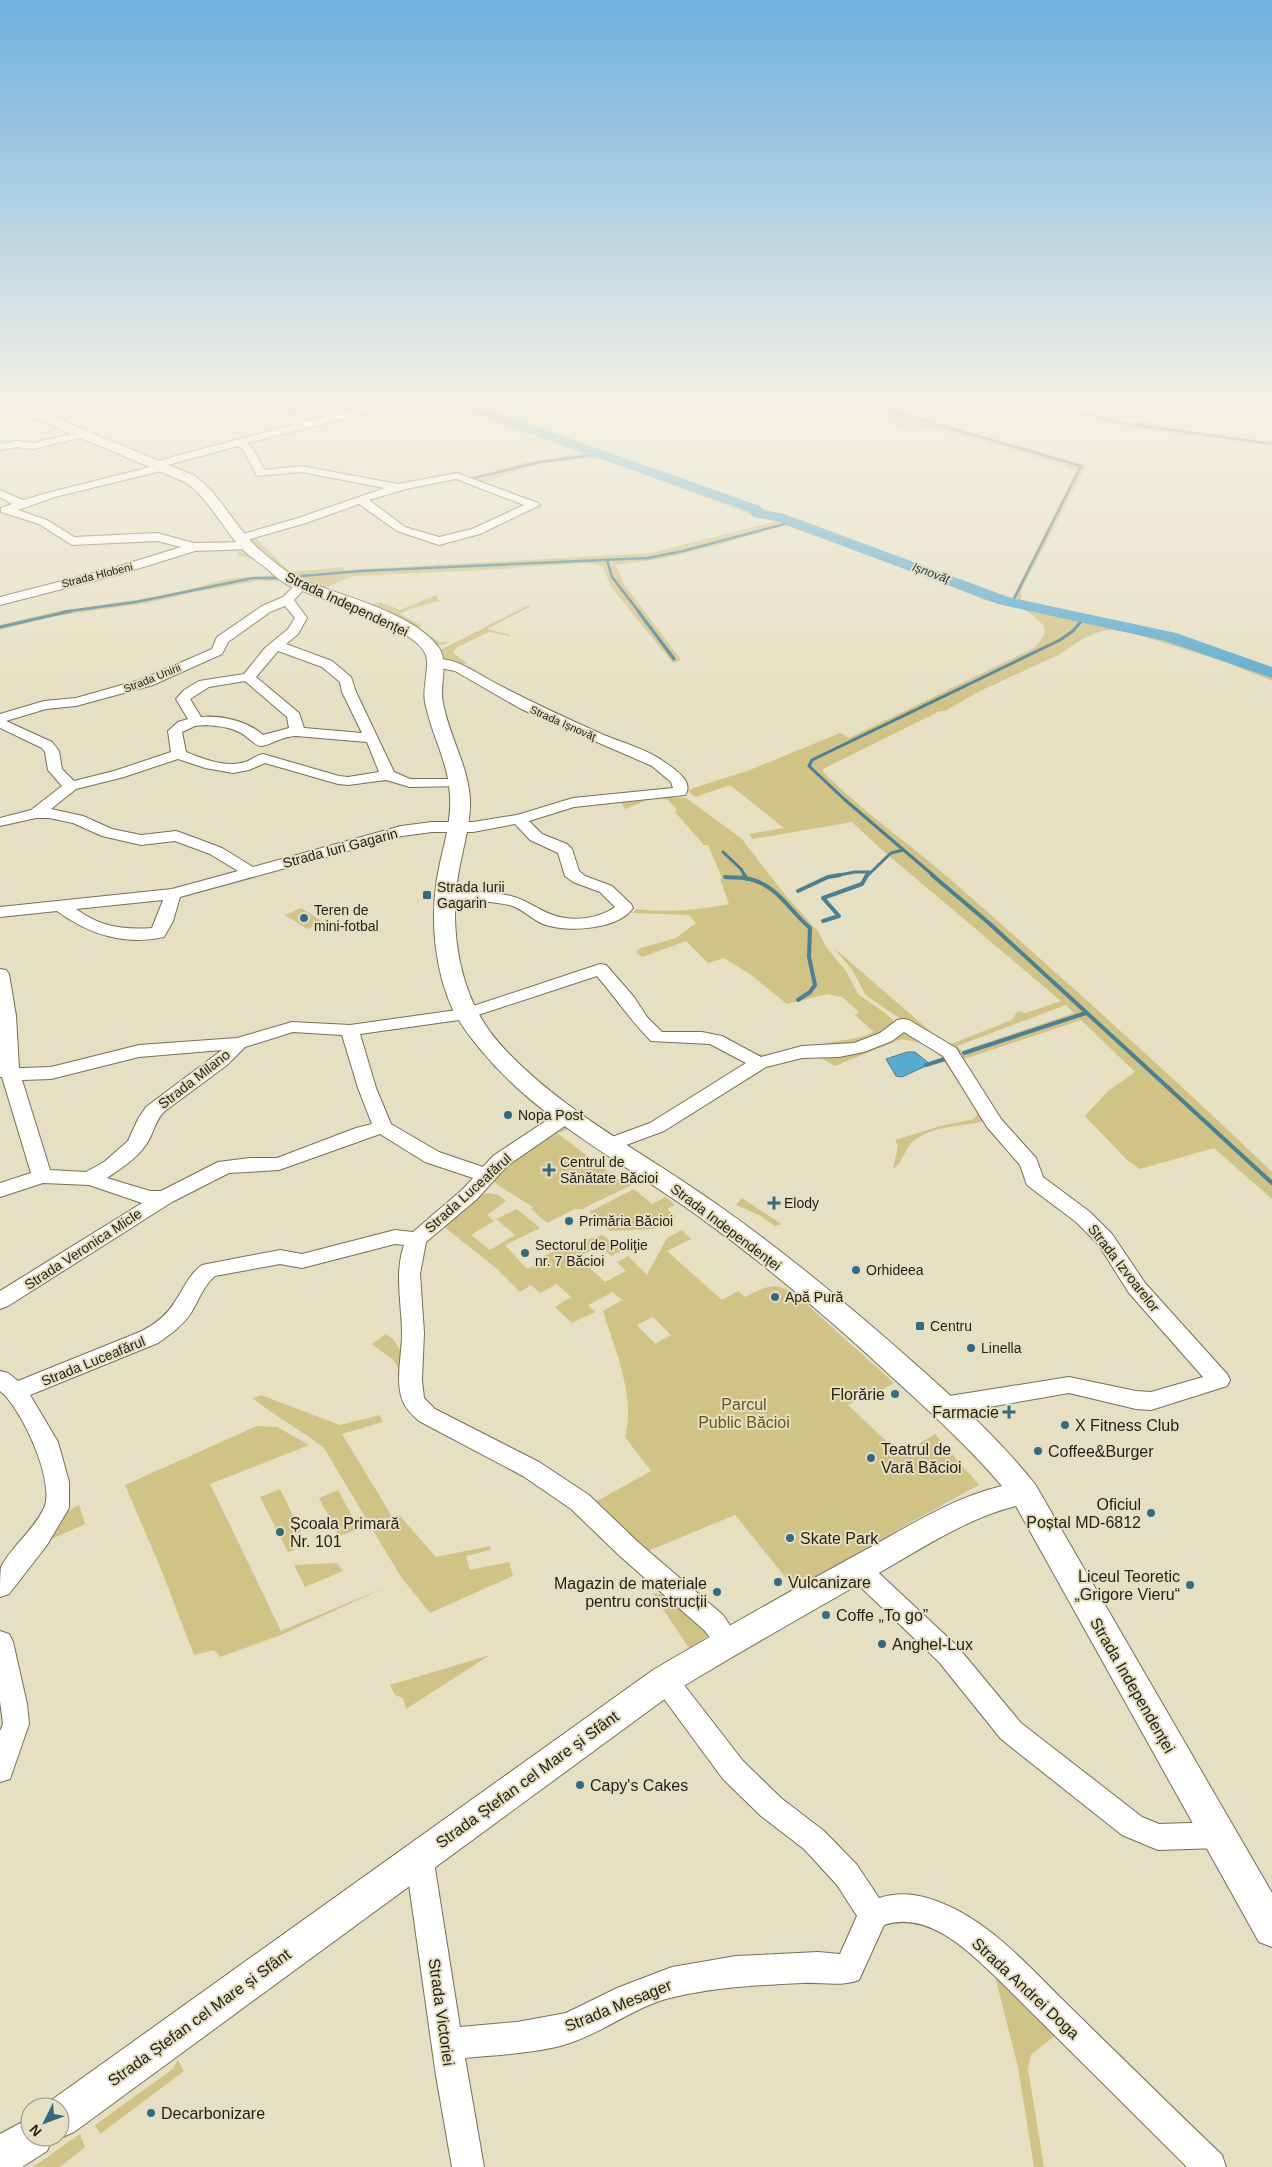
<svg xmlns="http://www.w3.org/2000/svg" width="1272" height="2167" viewBox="0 0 1272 2167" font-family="Arial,sans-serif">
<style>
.green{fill:#d1c285;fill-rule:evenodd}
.water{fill:#58aace;stroke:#488096}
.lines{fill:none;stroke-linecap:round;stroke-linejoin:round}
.stream-far2{stroke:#488096;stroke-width:2.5}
.stream-far1{stroke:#488096;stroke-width:3}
.stream{stroke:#488096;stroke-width:4}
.river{fill:#58aace;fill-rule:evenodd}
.minor-casing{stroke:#767056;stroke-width:2}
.major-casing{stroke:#767056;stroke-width:2}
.minor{fill:#fff;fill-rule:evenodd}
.major{fill:#fff;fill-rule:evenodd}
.poi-dot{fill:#306a83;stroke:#e6dfc2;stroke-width:2}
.labels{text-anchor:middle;stroke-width:4;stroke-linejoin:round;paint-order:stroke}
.far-street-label{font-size:11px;fill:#221f15;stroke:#e6dfc2}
.far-water-label{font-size:12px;font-style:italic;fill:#183d4d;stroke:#e6dfc2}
.street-label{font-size:14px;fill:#221f15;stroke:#e6dfc2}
.poi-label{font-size:14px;fill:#221f15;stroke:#e6dfc2;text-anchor:start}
.near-poi-label{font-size:16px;fill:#221f15;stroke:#e6dfc2;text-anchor:start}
.near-park-label{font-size:16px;fill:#645720;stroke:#e6dfc2}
.near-street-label{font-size:16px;fill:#221f15;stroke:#e6dfc2}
</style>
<rect width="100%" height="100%" fill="#e6dfc2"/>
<g class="green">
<polygon points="246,403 267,403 298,410 329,403 340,403 285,418"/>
<path d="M444,403H470L1012,598L1076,471L1060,464L931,427C909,433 895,429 879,414L882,413L851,403H871L1084,465L1086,467L1022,589L1021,600L1179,635L1272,668V681L1225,662L1129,632L1114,630L1102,631L1082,639L1060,654L978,692L945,711H940L823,769V772C862,811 908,843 950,879C1059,975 1168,1072 1272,1172V1199L1214,1148L1140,1169L1126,1159L1085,1116L1108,1091L1135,1072L1081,1020L961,1060L871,999L865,994L853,971L834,948L945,1044H951L1012,1020L1018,1011L1026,1013L1061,1001L881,849L852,822L753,839L749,834L784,828L730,785L695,797L687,790L750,770L840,733L849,738L1034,648L1043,637L1045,631L1043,625L1034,616L1023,609L984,600L926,576L785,525L718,545L661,559L616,565L624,584L681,660L673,663L611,587L603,567L596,564L583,563L487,570L353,576L320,590L288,574L248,538L254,536L290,572L343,567L345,570L652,553L777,521L758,517L599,458L543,463L481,483L466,478L478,477L526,462L582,453ZM1066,1005L1074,1013L962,1051L957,1046Z"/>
<polygon points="1038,403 1056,403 1135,424 1272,442 1272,446 1121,426"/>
<polygon points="238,551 260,560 285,581 257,581 191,593 148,603 55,616 0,630 0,625 53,612 167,595 231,578 271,576 271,571 253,559 237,555"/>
<polygon points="436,595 439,601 413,608 400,614 422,626 417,629 440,642 450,642 443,645 432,645 367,606 380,602 400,610"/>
<polygon points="529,605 531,606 487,629 511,635 509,636 489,632 457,647 453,653 467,663 459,666 440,660 440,650"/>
<path d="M652,796L686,798L741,838L786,896L818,931L826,947L846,971L858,994L885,1013L893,1020L895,1025L857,1046L760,1058L742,1050L763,1055L861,1037L874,1032L855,1015L859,1012L842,997L827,994L787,1004L751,975L724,958L708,963L686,941L642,957L636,952L641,948L676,938L696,923L689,915L633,913L636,909C666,913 699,910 729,904L720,879L722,878L708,845H704L675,812L677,810L668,800C651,795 640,804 625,809L619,799Z"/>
<polygon points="301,908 323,922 307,929 285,915"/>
<path d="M904,1029L943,1048L984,1121C962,1127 935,1125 916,1139C904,1147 904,1162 893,1169L898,1146L895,1140L941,1126L974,1119L977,1115L974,1106L941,1057L929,1046L921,1043L901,1039L835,1066L816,1055L839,1054Z"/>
<path d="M565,1127L572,1128L557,1133L626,1185L646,1175L648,1177L582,1209H575L547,1223L531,1209L533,1207L496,1184L493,1178C512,1158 536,1134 565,1127Z"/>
<polygon points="634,1189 652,1204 666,1197 675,1205 667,1209 676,1218 654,1229 610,1231 589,1212"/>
<path d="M489,1193L498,1195L506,1201L487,1215L494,1221L471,1235L490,1250L515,1235L496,1219L517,1209L540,1228L505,1245L527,1269L543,1261L540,1258L565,1246L603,1235L621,1251L611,1256L599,1246L578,1257L605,1282L626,1271L617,1262L628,1256L647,1275L667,1238L682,1230L691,1239L667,1251L722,1300L738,1291L745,1297C771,1284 777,1281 801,1299L894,1383L863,1401L860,1398L848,1405L901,1455L935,1434L979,1485L911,1522L795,1589L735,1515L648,1551L597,1501L651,1471L625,1437C636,1396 615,1350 603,1311L622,1300L613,1292L588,1305L595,1312L572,1323L555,1307L571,1297L557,1284L540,1293L531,1285L520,1292L496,1268L443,1226L480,1195ZM653,1317L671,1335L655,1344L637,1325Z"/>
<polygon points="742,1198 781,1224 775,1226 759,1215 736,1205"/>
<polygon points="386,1334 394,1340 409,1364 405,1378 393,1360 372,1344"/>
<path d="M261,1395L340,1425L380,1415L382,1422L342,1434L393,1518L399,1515L436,1557L490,1546L491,1550L466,1556L470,1570L509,1562L513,1576L430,1613L401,1577L324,1448C301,1430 275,1417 253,1398Z"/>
<polygon points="257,1426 277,1427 309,1445 210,1484 281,1631 388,1586 281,1635 220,1657 214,1650 194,1655 161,1569 125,1485"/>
<polygon points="280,1489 301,1532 290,1537 294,1550 288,1552 260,1497"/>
<polygon points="338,1490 359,1529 339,1536 319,1498"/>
<polygon points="79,1505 85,1524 47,1541 64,1513"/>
<polygon points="337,1563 343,1571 305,1587 294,1565"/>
<polygon points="652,1593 670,1596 713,1633 689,1648"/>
<polygon points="490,1655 406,1709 403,1698 395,1695 390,1685"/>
<polygon points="994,1972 1062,2030 1031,2055 1028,2069 1044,2167 1034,2167 1018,2067"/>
<polygon points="178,2060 184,2071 100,2134 95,2125 173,2069"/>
<polygon points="80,2134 85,2147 60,2167 33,2167"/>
</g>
<polygon class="water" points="907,1052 915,1052 930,1064 902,1077 896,1076 886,1059"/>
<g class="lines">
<g class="stream-far2">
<polyline points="263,403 297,411 334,403"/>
<polyline points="864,403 1081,466 1012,603"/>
<polyline points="1050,403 1061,406"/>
<polyline points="1087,413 1138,425 1272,444"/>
<polyline points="473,478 540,462 601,454"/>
<polyline points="607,560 612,577 639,612"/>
<polyline points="290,577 361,571 648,558 683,551 792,522"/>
<polyline points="62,612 136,602 253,578 283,578"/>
</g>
<g class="stream-far1">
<polyline points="638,611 674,659"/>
<polyline points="0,627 71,611"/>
<polyline points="723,852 741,869 745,876"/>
<polyline points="834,876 855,872 869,872"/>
<polyline points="867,876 891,853 903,850"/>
<polyline points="934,876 844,799 809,766 812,760 1060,640 1073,631 1084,618"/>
</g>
<g class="stream">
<polyline points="744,875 747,879"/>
<polyline points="932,875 990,924 1272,1183"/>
<path d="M725,877C734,878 744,877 753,880C778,887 791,912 810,928L809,957L815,985L810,992L798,1000"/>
<polyline points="798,891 828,877 840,875"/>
<polyline points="823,921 839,916 823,898 862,884 867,875"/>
<polyline points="964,1053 1086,1013"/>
<polyline points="926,1065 948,1058"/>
</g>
<polygon class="river" points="451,403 469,403 760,506 763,510 784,514 1008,597 1176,633 1272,667 1272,678 1165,641 998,604 776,521 753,517 750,512 453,406"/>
<defs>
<g id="minor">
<path d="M381,403H400L399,405L247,443L253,449L265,470L301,466L398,484L457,473L538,503L540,505L480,534L439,545L397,531L359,504L306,523L240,542L234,538L236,536L298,518L385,488L301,472L257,476L244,451L238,446L168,465L170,467L169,469L55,497L18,510L47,520L74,537L157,533L194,543L247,542L251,543L253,546L251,549L195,551L121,574L0,605V597L113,568L181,547L157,541L72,545L39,524L1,512V508L12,504L0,497V490L23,500L47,493L154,466L153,464L154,462L321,417ZM456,479L524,505L472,529L439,537L405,527L369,500L406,489Z"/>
<path d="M1056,403H1073L1133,418C1152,414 1159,403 1180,403L1150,420L1133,424L1057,405Z"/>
<polygon points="85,431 89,432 90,434 89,436 33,449 17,447 0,450 0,444 17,441 33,443"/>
<path d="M302,581L308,585L294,600L307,618L298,634L286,644L332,661L351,677L356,692L394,772L410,779H459L464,780L466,783L464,786L410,787L386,780L348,785L338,784L265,763L249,770L233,773L205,768L178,759L124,777L76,789L51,809L83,816L112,829L141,835L176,831L182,833L222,848L253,867L401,826L432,822H473L517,815L573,798L673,788L671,782L652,766L521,709L455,671L431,666L429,663L431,660C450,655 472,670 488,679C526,700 564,717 604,735C623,743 646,749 663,761C673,768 695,781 685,795L574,807L529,821L542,834L567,844L572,849L579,871L585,876L612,886L631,904L633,908C618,930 566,933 543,924C531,919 522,908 509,905C487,900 463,902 440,896L438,893L440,890L446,888C467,891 490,891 511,896C527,900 538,910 553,915C572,922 599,919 615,907L600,892L573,882L565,876L558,853L530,840L515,824L473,832H432L402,836L180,897L173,921L164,937C125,946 88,934 57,911L0,917V907L172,889L238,871L210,854L175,841L141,845L102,836L73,823L49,818H36L0,826V818L31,810L62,786L48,770L45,752L42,748L0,728V714L44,701L76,698L143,679L212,649L217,637L262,606L283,597L298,582ZM285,606L295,618L288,629L265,648L244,674L199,681L184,690L176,699L188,719L178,722L168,731L171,752L114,771L74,781L62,769L59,751L52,742L6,721L46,709L76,706L153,685L222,654L228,642L270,612ZM278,651L322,667L340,682L342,692L362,733L304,728L299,713L256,677ZM245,681L287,717L289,728L263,735C248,721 221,715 201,717L190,699L209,687ZM206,725C218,726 230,727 241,733C247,736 255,746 261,746C269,746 282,736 296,736L367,742L379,772L348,777L339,776L263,754C256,755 252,760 245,762C225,768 204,759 186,752L182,732L195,726ZM163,900L152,928C123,930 100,927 76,909Z"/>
<path d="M600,964L606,965L634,997L647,1017L662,1032H702L722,1036L761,1057L802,1046L854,1043L880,1033L897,1020L903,1019L909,1020L956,1048L1001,1119L1036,1158L1043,1177L1090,1212L1112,1234L1145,1283L1227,1374L1230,1380L1227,1386L1151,1410L1136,1409L1069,1393L943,1415L935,1412L932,1406L935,1400L943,1397L1069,1377L1136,1391L1151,1392L1203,1377L1129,1293L1098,1244L1076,1222L1027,1185L1020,1165L987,1127L943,1056L904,1032L892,1041L864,1052L839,1057L802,1058L766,1067L664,1131L618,1148L611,1150L604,1148L601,1144L604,1140L650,1123L746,1063L710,1044L651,1041C631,1021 615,997 597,976L466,1019L360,1034L376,1088L391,1124L439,1152L483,1167L493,1156L561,1111L568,1109L575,1111L578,1115L575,1119L507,1166L477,1199L426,1242L420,1274L424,1333L422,1380L424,1398L435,1409L539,1462L589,1495L639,1543L723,1615L741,1642L737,1650L728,1653L719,1650L705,1631L621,1557L571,1509L523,1476L419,1421C411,1414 404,1407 401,1396C396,1376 402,1354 402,1334C402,1304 394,1274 404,1245L395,1244L302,1268L280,1264L215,1276C203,1286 199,1300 191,1313C182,1326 171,1334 158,1343L30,1395L58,1442L69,1482V1508L47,1545L9,1594L0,1597C0,1589 0,1574 1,1567C11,1547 34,1530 44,1508C56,1482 21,1407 0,1391V1371L8,1373L18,1381L142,1331C155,1324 166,1316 174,1303C184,1289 188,1275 202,1265L280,1250L302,1254L395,1230L413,1232L463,1189L473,1178L425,1162L380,1134L279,1170L229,1173L172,1202L8,1306L0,1309V1291L142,1203L89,1185L43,1183L0,1197V1183L31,1173L2,1077H0V969L6,970L9,974L16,1016L19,1068H22L51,1067L139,1045L237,1038L292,1022L350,1025L464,1009ZM293,1032L342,1035L358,1088L372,1124L356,1128L277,1158H250L218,1162L161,1191H150L107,1178C123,1167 141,1156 150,1138C155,1128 156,1119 165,1111L227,1065L245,1047ZM222,1050L146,1107L138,1119L128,1141L104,1162L86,1172L50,1170L22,1080L51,1079L139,1057Z"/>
<polygon points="858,1559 867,1562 957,1646 1021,1723 1142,1817 1159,1824 1219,1822 1229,1826 1233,1835 1229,1844 1219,1848 1158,1850 1122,1835 1001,1739 939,1662 849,1576 846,1569 849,1562"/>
<polygon points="0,1631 9,1634 13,1642 27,1704 29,1724 10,1779 0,1782 0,1731 3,1724 0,1701"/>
<path d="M665,1669L674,1672L743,1761L781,1798L824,1831L857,1865L879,1898C906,1889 931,1897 955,1909C1000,1932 1035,1973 1070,2007C1121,2057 1171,2106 1222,2155L1226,2167H1187L999,1980C969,1952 929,1910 884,1925L859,1980C841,1987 821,1982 803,1983C759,1985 717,1987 674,1997C637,2005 606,2031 570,2043C541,2053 496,2055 465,2058L484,2167H452L436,2076L405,1856L409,1846L419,1843L429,1846L433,1856L460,2027L517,2022L566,2013L617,1988L672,1967L736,1956L818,1952L840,1954L857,1916L837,1885L804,1849L761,1816L723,1779L656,1688L652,1680L656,1672Z"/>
</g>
<g id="major">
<path d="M3,403H20L195,476C218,493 231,519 250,540C262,553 280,567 294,576C304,582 317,585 327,589C361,601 418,618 439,648C449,663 439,686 443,703C449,736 468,765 470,799C471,825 462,850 458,876C449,933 460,999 499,1043C559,1110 642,1151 715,1203C785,1252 851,1307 914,1363C957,1401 999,1439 1035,1484L1272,1893V1947L1259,1942L1016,1506C967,1518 921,1549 877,1574C810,1612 743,1650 677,1690L74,2132L60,2138L57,2137H60V2107H44L46,2104L653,1670C721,1630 789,1592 858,1554C904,1529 951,1498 1002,1486C968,1446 930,1412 892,1377C831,1320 766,1265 698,1216C625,1163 539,1121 481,1050C471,1038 460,1024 453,1010C435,971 430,921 437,879C441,852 452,824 450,796C449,763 431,734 425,702C422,687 431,663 425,653C411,625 318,599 288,585C280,581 273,574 266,568C257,561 247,555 239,546C221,525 208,498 185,482L5,406Z"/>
<polygon points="30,2118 30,2137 53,2137 47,2151 22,2167 0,2167 0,2134"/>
</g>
</defs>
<use href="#minor" class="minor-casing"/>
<use href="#major" class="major-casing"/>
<use href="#minor" class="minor"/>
<use href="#major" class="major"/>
</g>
<linearGradient id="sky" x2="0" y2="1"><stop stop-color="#6eb0de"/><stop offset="0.57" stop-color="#f4f1e4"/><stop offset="1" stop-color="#f4f1e4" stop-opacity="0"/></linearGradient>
<rect width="1272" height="706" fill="url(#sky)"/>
<g class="poi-dot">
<rect x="422" y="890" width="10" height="10" rx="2.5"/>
<circle cx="304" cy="918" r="5"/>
<circle cx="508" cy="1115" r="5"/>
<path d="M546.5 1162.5h5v5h5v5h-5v5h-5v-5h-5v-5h5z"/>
<path d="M771.5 1195.5h5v5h5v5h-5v5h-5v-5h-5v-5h5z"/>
<circle cx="569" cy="1221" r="5"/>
<circle cx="525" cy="1253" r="5"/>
<circle cx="856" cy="1270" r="5"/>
<circle cx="775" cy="1297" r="5"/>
<rect x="915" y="1321" width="10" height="10" rx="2.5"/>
<circle cx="971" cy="1348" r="5"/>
<circle cx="895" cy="1394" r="5"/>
<path d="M1006.5 1404.5h5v5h5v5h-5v5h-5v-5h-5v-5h5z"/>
<circle cx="1065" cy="1425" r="5"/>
<circle cx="1038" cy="1451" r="5"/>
<circle cx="871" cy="1458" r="5"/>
<circle cx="1151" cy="1513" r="5"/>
<circle cx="280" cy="1532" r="5"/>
<circle cx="790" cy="1538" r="5"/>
<circle cx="778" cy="1582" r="5"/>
<circle cx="1190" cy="1585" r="5"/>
<circle cx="717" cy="1592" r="5"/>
<circle cx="826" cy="1615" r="5"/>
<circle cx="882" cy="1644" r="5"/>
<circle cx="580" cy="1785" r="5"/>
<circle cx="151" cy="2113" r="5"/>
</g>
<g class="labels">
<g class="far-street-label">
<text transform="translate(97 575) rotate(-14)" y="4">Strada Hlobeni</text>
<text transform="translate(152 678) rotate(-22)" y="4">Strada Unirii</text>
<text transform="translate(563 723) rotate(24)" y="4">Strada Ișnovăț</text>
</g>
<g class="far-water-label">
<text transform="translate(931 573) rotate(20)" y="4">Ișnovăț</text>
</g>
<g class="street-label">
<text transform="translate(347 604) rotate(25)" y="5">Strada Independenței</text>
<text transform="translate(340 848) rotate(-15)" y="5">Strada Iuri Gagarin</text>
<text transform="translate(194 1079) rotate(-38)" y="5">Strada Milano</text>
<text transform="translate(468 1193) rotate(-42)" y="5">Strada Luceafărul</text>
<text transform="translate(726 1227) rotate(37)" y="5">Strada Independenței</text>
<text transform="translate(83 1249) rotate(-33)" y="5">Strada Veronica Micle</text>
<text transform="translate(1124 1268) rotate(52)" y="5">Strada Izvoarelor</text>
<text transform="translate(93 1361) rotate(-22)" y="5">Strada Luceafărul</text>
</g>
<g class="poi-label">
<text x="437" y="892">Strada Iurii<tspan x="437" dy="16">Gagarin</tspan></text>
<text x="314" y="915">Teren de<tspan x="314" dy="16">mini-fotbal</tspan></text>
<text x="518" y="1120">Nopa Post</text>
<text x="560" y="1167">Centrul de<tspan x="560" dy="16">Sănătate Băcioi</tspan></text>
<text x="784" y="1208">Elody</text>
<text x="579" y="1226">Primăria Băcioi</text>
<text x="535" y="1250">Sectorul de Poliţie<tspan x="535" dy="16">nr. 7 Băcioi</tspan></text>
<text x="866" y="1275">Orhideea</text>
<text x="785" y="1302">Apă Pură</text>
<text x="930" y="1331">Centru</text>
<text x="981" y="1353">Linella</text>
</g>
<g class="near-poi-label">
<text x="885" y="1400" text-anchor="end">Florărie</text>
<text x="999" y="1418" text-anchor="end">Farmacie</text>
<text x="1075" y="1431">X Fitness Club</text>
<text x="881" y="1455">Teatrul de<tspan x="881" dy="18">Vară Băcioi</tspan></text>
<text x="1048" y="1457">Coffee&amp;Burger</text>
<text x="1141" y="1510" text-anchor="end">Oficiul<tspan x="1141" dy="18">Poștal MD-6812</tspan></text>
<text x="290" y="1529">Școala Primară<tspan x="290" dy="18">Nr. 101</tspan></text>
<text x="800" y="1544">Skate Park</text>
<text x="1180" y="1582" text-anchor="end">Liceul Teoretic<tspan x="1180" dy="18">„Grigore Vieru“</tspan></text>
<text x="788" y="1588">Vulcanizare</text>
<text x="707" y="1589" text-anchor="end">Magazin de materiale<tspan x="707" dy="18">pentru construcții</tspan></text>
<text x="836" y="1621">Coffe „To go”</text>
<text x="892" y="1650">Anghel-Lux</text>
<text x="590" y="1791">Capy's Cakes</text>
<text x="161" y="2119">Decarbonizare</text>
</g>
<g class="near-park-label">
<text x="744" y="1410">Parcul<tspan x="744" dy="18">Public Băcioi</tspan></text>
</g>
<g class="near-street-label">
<text transform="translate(1133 1685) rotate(60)" y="6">Strada Independenței</text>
<text transform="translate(527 1779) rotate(-36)" y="6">Strada Ștefan cel Mare și Sfânt</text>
<text transform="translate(1026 1988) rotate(43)" y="6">Strada Andrei Doga</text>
<text transform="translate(618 2005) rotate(-22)" y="6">Strada Mesager</text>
<text transform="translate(442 2012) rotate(82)" y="6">Strada Victoriei</text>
<text transform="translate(199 2017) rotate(-36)" y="6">Strada Ștefan cel Mare și Sfânt</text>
</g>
</g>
<g transform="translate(45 2122) rotate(228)"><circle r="24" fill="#e6dfc2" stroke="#98927d"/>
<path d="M0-4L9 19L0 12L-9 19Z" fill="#306a83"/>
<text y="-8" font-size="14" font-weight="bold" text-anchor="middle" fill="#221f15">N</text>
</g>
</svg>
